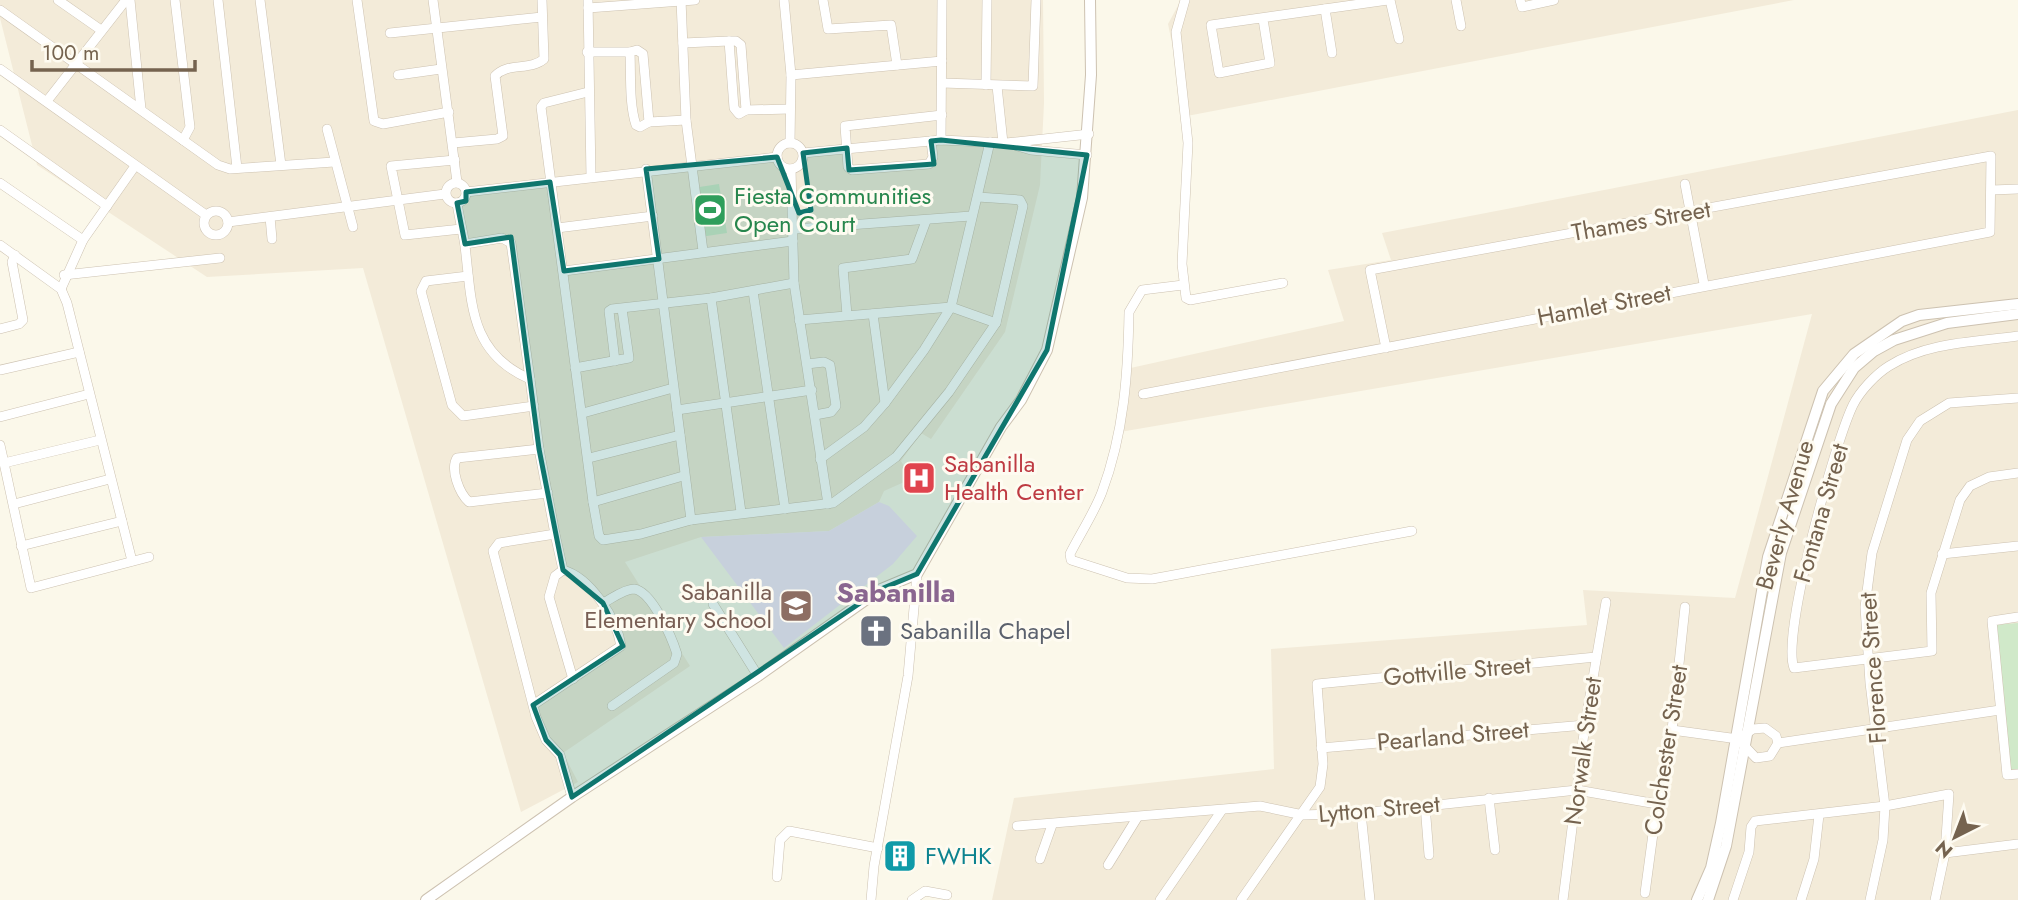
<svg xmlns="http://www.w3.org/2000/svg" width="2018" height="900" viewBox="0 0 2018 900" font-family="Jost,sans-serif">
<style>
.residential{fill:#f3ebd9}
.education{fill:#f5e7f8}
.green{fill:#d0e9c9}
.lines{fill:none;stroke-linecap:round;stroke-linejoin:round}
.minor-casing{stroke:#cdc2b1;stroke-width:10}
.tertiary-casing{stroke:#cdc2b1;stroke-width:12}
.minor{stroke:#fff;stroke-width:9}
.tertiary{stroke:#fff;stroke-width:10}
.marked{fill:#0f766e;fill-opacity:0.2;stroke:#0f766e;stroke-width:5;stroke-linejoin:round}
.labels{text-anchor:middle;stroke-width:6;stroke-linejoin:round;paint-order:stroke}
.leisure-label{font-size:24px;fill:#27864d;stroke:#fefbf1;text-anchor:start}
.street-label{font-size:24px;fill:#75634f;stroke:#fefbf1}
.health-label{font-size:24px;fill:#be3a42;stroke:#fefbf1;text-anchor:start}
.education-label{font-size:24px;fill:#785e54;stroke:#fefbf1;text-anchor:end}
.worship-label{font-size:24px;fill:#5b616d;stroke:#fefbf1;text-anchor:start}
.culture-label{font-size:24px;fill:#0d838f;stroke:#fefbf1;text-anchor:start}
.quarter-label{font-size:28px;font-weight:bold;fill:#8a6690;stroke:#fefbf1}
</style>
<rect width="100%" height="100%" fill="#fbf8ea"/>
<g class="residential">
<polygon points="0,0 1043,0 1044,103 1040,185 1005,332 931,439 921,433 901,461 911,479 884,491 879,502 829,531 701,537 625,562 690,666 563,753 578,782 521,812 363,268 207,277 37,165 0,18"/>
<polygon points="1181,0 1794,0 1187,116 1168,24"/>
<polygon points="2018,110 2018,900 992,900 1014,798 1274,769 1271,649 1587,625 1583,590 1735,598 1812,314 1120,432 1126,369 1344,321 1328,270 1391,260 1382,233"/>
</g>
<polygon class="education" points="879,502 889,506 917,536 893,564 784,648 701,537 829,531"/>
<g class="green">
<polygon points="719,184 727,233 700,237 693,188"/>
<polygon points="2018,623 2018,769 2008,770 1994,625"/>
</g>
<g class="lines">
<defs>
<g id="minor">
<polyline points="58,0 101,30"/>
<polyline points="130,0 141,109"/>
<polyline points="175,0 190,127 183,140"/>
<polyline points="218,0 237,168"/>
<polyline points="260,0 281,165"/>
<polyline points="357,0 374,121 383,124 449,112"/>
<polyline points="433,0 457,182"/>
<polyline points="588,0 591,177"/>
<polyline points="681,0 686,120 703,251"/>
<polyline points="784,0 791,75 790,143"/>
<polyline points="823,0 828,29 891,25 897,65"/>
<polyline points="1185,0 1176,32 1188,143 1182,264 1186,298 1190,300 1283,283"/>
<polyline points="1390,0 1399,39"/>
<polyline points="1456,0 1461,26"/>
<polyline points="1520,0 1522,7 1554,0"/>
<polyline points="588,8 695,0"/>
<polyline points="1325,9 1332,53"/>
<polyline points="0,10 218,165 230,169 334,162"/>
<polyline points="1263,19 1270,63 1219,73 1211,25 1388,0"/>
<polyline points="390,33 542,17"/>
<polygon points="729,41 736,41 741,45 746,110 739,114 734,108"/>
<polyline points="683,43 729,41"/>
<path d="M637,50L643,54L649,122L640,127L636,125C629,104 631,75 630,52Z"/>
<polyline points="587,52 630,52"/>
<polyline points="0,69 206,215"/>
<polyline points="398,75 441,69"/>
<polyline points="791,75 942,61"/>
<polyline points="942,83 1033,86 1036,0"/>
<polyline points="986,85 987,0"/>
<polyline points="997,86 1003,143"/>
<polyline points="588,92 544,103 541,107 593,502 599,536 603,540 641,534 691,520 833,503 896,457 949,392 996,323 1023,206 1020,200 978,197"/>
<polyline points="47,101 126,0"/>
<polyline points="746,110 790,109"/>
<polyline points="649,122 686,120"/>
<polyline points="327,129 353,227"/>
<polyline points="0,130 107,206"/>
<polyline points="941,140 942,0"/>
<polyline points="931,141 933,157 929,164 852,170 848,167 845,126 942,115"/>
<path d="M453,143L497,139L503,136L495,76C507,62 530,71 544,59L542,0"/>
<circle cx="790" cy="156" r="13"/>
<polyline points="1011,144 1031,150 1087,155"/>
<polyline points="803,153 941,140 1006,143 1089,134"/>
<polyline points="455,160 391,166 405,235 461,229"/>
<polyline points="646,169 691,520"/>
<polyline points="791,169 794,283 828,504"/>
<circle cx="456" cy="193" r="10"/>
<polyline points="0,183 83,240"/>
<polyline points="1685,184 1704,284"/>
<polyline points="1992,190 2018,189"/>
<polyline points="466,192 777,157"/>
<path d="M457,203C459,217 463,232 465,246C472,303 469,353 530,379L539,449L555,534"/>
<circle cx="216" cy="223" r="12"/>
<polyline points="270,217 272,239"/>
<polyline points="228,222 445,194"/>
<polyline points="557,228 653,216"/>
<polyline points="795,229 971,216"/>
<polyline points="465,244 502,238 511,243 530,379"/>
<polyline points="0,245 61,289 67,303 132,561"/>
<polyline points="564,271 793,241"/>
<polyline points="64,275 220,258"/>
<polyline points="468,276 426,281 421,291 452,405 463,416 534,406"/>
<path d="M1183,285L1142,290L1129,312C1128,374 1124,433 1102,492C1094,513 1080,534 1070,554L1071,560L1127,578L1152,579L1412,531"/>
<polyline points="61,289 83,240 135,166"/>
<polyline points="753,291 785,509"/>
<polyline points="711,298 741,512"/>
<polyline points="873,314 885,403"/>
<polyline points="847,315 843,268 912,259 926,221"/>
<polyline points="799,320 951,307 996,323"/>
<polyline points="0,329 19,324 23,320 12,262 15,255"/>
<path d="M2018,336C1975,342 1927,342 1889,366C1876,374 1860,391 1853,405C1835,442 1781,634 1794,668L1932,651L1931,593L1960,500L1970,486L1989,477L2018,473"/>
<polyline points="615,361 609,311 612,309 711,298 794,283"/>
<polyline points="807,364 824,362 830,365 836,406 831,412 815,415"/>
<polyline points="575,368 629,358 622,309"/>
<polyline points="0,370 79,352"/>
<path d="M1143,394C1425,341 1707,284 1990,232L1991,156L1370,270L1386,348"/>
<polyline points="677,410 812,390"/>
<polyline points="583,413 673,388"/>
<polyline points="0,417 89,394"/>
<polyline points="0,445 4,463 100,440"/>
<path d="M539,449L457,458C450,469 459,493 469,502L548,493"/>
<polyline points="589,458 680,435"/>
<polyline points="820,459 864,427 885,403 924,350 951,307 990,142"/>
<polyline points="4,463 31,588 149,557"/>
<polyline points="593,502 683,476"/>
<polyline points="14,504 110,479"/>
<polyline points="21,546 122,521"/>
<polyline points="1942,554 2018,546"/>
<polyline points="563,570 555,576 549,597 573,679"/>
<path d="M603,603C611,599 624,589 634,589C652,591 672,638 677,654L674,663L612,706"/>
<polyline points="713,604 758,676"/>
<polyline points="2018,617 1992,621 2007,775 2018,774"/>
<path d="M533,705L621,646C617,619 590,577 563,570L555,534L499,543L493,551L536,717L546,740L560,755L572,797"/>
<polygon points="1765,728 1776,736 1778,743 1770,756 1756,758 1738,739 1753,729"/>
<polyline points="1672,730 1738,739"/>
<polyline points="1778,743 2000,710"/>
<polyline points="1321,748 1585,725"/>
<polyline points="1489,798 1495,850"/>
<polyline points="1425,805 1429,855"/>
<polyline points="1361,813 1370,900"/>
<polyline points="1017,826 1260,806 1303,815 1361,813 1577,790 1657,804"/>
<polyline points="1945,853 2018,844"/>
<polyline points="1040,859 1052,825"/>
<polyline points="1108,865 1137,818"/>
<polyline points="777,877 780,840 789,831 878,848"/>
<polyline points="1645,893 1657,804 1672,730 1685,607"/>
<polyline points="871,900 874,866 908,676 917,574"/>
<polyline points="912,900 925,891 947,895"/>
<polyline points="1160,900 1222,810"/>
<polyline points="1241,900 1320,787 1323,764 1317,684 1596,657"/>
<polyline points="1563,900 1585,725 1606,602"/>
<polyline points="1733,900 1749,852 1751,827 1755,821 1885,806 1949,794 1945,853 1935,900"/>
<polyline points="1801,900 1814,859 1819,815"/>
<polyline points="1870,900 1883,840 1885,806 1870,683 1865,607 1872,553 1907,440 1920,421 1949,403 2018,398"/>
</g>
<g id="tertiary">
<polyline points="426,900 572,797 758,676 881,589 917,574 1001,427 1021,400 1047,350 1082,198 1091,75 1090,0"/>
<polyline points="1697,900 1711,868 1721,823 1768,557 1823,391 1854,354 1902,321 1919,315 2018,304"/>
<polyline points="1708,900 1726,846 1781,553 1831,404 1854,368 1874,351 1894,340 1947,323 2018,314"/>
</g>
</defs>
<use href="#minor" class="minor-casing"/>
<use href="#tertiary" class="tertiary-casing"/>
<use href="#minor" class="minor"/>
<use href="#tertiary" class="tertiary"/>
</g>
<path class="marked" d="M941,140L1087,155L1047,350L917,574L881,589L572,797L560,755L546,740L533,705L623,646L603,603L563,570L539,449L511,237L465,244L457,203L466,201V192L550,182L564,271L659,259L646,169L777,157L799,213L811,210L803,153L847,148L849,170L934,164L931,141Z"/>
<defs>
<symbol id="stadium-square" viewBox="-11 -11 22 22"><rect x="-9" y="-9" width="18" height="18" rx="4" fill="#2e9e5b" stroke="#fefbf1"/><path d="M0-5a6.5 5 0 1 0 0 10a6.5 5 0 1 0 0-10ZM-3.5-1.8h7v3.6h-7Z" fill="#fff"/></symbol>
<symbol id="hospital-square" viewBox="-11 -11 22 22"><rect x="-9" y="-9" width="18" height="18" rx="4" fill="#e0444e" stroke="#fefbf1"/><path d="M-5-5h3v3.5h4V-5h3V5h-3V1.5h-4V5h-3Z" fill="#fff"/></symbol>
<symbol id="school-square" viewBox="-11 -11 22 22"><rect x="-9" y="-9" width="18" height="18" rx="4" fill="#8d6e63" stroke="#fefbf1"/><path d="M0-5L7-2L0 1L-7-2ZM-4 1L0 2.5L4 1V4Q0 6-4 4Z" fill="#fff"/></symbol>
<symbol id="church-square" viewBox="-11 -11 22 22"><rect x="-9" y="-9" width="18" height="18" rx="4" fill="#6b7280" stroke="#fefbf1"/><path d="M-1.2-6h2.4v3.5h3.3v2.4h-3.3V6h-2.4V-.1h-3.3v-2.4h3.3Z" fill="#fff"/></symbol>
<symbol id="building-square" viewBox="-11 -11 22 22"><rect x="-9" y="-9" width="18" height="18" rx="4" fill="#0f9aa8" stroke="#fefbf1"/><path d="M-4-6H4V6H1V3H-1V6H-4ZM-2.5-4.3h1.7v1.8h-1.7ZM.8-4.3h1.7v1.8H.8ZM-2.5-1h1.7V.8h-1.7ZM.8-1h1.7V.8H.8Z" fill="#fff"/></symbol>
</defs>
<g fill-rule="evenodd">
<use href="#stadium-square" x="691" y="191" width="38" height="38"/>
<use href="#hospital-square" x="900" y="459" width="38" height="38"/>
<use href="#school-square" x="777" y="587" width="38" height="38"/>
<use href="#church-square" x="857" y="612" width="38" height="38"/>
<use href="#building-square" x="881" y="837" width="38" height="38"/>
</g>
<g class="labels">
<g class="leisure-label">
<text x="734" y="204">Fiesta Communities<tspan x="734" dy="28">Open Court</tspan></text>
</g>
<g class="street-label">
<text transform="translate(1641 221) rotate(-10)" y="8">Thames Street</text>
<text transform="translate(1604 305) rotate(-11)" y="8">Hamlet Street</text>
<text transform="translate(1821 513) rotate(-74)" y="8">Fontana Street</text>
<text transform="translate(1785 515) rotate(-74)" y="8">Beverly Avenue</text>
<text transform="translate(1873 668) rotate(-94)" y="8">Florence Street</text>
<text transform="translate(1457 671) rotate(-5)" y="8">Gottville Street</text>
<text transform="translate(1453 736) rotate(-5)" y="8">Pearland Street</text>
<text transform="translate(1666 750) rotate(-81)" y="8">Colchester Street</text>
<text transform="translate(1583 751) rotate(-82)" y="8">Norwalk Street</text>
<text transform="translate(1379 809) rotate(-5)" y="8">Lytton Street</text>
</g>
<g class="health-label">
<text x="944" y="472">Sabanilla<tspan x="944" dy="28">Health Center</tspan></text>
</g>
<g class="education-label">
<text x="772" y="600">Sabanilla<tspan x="772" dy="28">Elementary School</tspan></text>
</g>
<g class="worship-label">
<text x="900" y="639">Sabanilla Chapel</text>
</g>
<g class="culture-label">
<text x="925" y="864">FWHK</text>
</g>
<g class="quarter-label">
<text x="896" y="602">Sabanilla</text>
</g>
</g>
<g transform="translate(1955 837) rotate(222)" stroke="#fefbf1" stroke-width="5" paint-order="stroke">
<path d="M0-5L12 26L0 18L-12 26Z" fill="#75634f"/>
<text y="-10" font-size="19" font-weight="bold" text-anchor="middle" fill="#75634f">N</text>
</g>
<path d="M32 60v10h163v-10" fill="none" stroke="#75634f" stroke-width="3.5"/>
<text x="42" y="60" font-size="21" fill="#75634f" stroke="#fefbf1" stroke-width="5" paint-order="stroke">100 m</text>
</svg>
